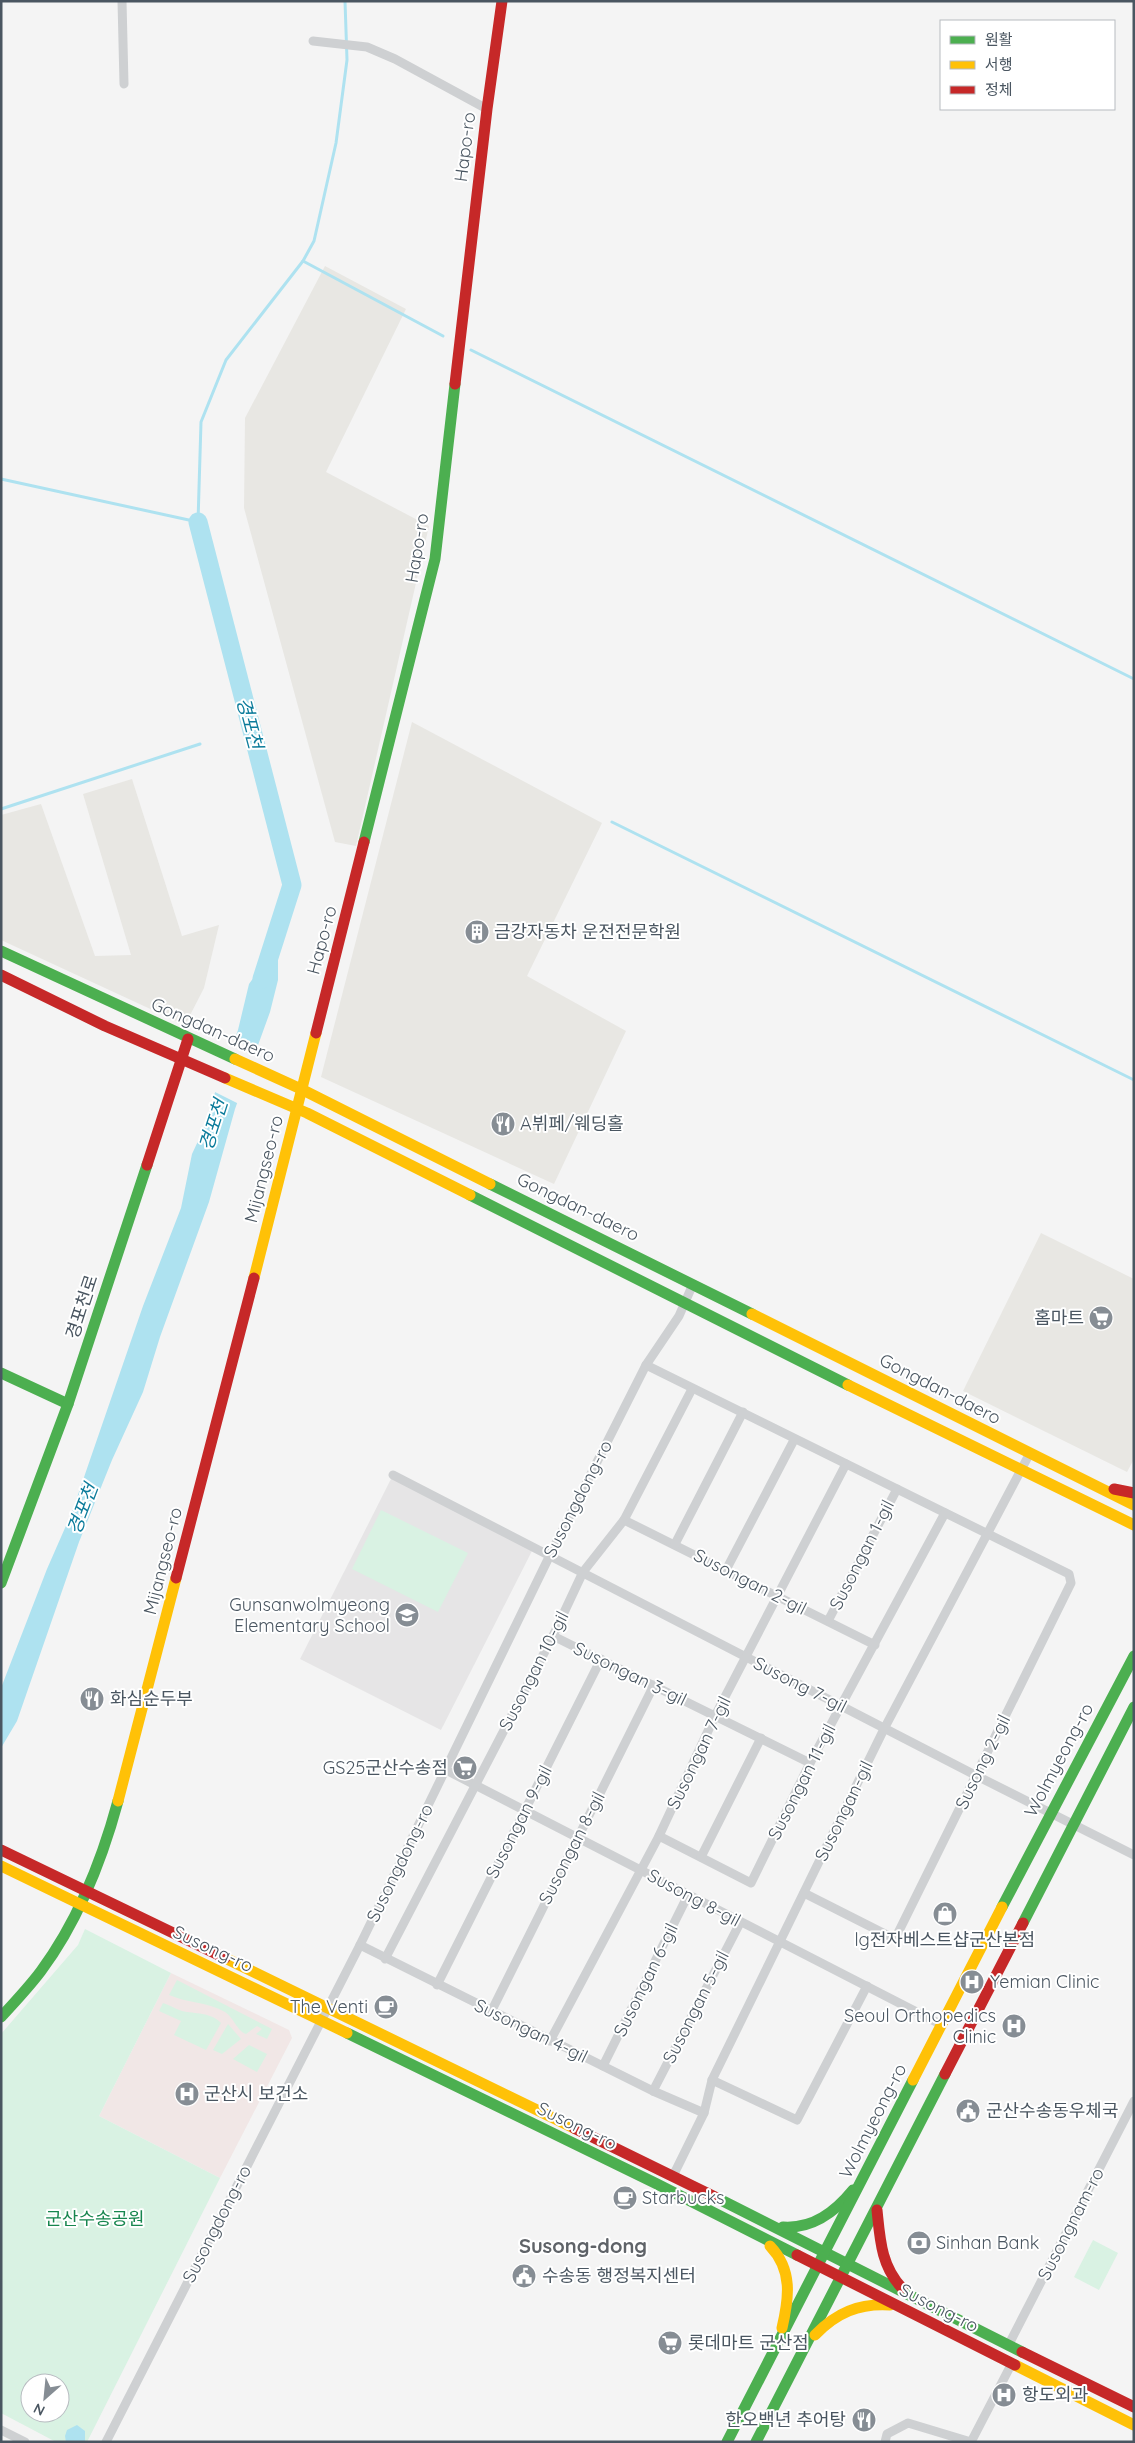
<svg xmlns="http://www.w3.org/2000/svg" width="1135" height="2443" viewBox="0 0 1135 2443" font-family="Quicksand,'Noto Sans KR',sans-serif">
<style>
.commercial{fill:#e8e7e3}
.education{fill:#e6e5e6}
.medical{fill:#f1e7e6}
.green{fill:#d9f2e3;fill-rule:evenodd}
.water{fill:#aee2f0}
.pier{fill:#f4f4f4}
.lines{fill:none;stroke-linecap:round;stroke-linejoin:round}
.stream{stroke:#aee2f0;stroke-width:3}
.river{stroke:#aee2f0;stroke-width:19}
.street{stroke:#ced0d2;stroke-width:9}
.fast{stroke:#4caf50;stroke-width:11}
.slow{stroke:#ffc107;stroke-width:11}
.jam{stroke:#c62828;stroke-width:11}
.labels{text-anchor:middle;stroke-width:4;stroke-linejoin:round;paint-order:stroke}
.street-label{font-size:18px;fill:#4a5661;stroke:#fff}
.poi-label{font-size:18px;fill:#4a5661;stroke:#fff;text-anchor:start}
.park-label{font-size:18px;fill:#17864f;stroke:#fff}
.water-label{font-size:19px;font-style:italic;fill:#0c7c9b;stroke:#fff}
.quarter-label{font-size:20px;font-weight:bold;fill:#5f6368;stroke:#fff}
</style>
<rect width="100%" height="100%" fill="#f4f4f4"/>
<g class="commercial">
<polygon points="325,266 406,309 326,472 429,526 356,846 335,842 244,508 245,418"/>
<polygon points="412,722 602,823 527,976 626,1031 554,1184 321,1077"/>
<polygon points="132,779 182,936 219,925 204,988 185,1025 1,940 1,815 41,804 95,956 131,955 83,794"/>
<polygon points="1041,1233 1134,1279 1134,1459 1127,1472 963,1391"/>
</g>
<polygon class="education" points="393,1475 534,1547 441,1730 300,1659"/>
<polygon class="medical" points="171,1973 289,2030 292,2038 220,2178 99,2116"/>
<g class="green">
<polygon points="381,1510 468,1553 438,1612 352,1569"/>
<path d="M85,1929L171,1973L99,2116L220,2178L87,2442H56L1,2413V2034L78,1945ZM30,2383H60V2413H30Z"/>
<path d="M177,1980L272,2029L267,2039L256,2034L262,2029L257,2026L246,2034C237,2031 234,2018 225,2012C208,2002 187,2003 169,1995Z"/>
<path d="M163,2003C169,2005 176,2009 182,2011C195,2014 211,2012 221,2023L206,2050L174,2035L181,2021L159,2011Z"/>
<polygon points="228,2024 241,2039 222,2054 213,2050"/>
<polygon points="249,2045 267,2054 257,2072 233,2059"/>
<polygon points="1093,2240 1118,2253 1099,2290 1074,2277"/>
</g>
<g class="water">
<polygon points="278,944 278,980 270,1012 235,1109 209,1202 160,1337 143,1392 112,1460 79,1542 17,1721 1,1748 1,1688 47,1569 72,1512 143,1306 181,1208 192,1154 206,1124 213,1098 238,1030 249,984"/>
<polygon points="77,2425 85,2431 85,2441 66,2442 65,2436 67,2430"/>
</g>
<polygon class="pier" points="232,1038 260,1051 239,1104 213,1091"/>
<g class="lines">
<g class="stream">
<polyline points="303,261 443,336"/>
<polyline points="471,350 1134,679"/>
<polyline points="1,479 198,522 201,422 226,360 303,261 314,241 336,143 347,60 345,1"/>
<polyline points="1,809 200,744"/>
<polyline points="612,822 1134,1080"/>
</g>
<polyline class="river" points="198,522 292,885 262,979"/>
<g class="street">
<polyline points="122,1 124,84"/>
<polyline points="313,41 367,47 395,59 487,109"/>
<polyline points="646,1365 1069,1574 1071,1583 895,1939 804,1893"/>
<polyline points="393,1475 977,1776 1134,1855"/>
<polyline points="624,1520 875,1645"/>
<polyline points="675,1544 743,1412"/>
<polyline points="726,1570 794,1440"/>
<polyline points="828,1621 897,1489"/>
<polyline points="553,1636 810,1763"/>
<polyline points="446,1770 942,2025"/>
<polyline points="659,1836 751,1883 810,1763 945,1513"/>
<polyline points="701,1857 761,1738"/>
<polyline points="360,1945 653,2091 704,2113"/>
<polyline points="385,1959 553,1636 583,1572 624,1520 692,1389"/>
<polyline points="437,1985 601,1659"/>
<polyline points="491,2012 654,1685"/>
<polyline points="550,2041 659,1836 715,1716 846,1464"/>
<polyline points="603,2066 688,1895"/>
<polyline points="712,2080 797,2120 867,1986"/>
<polyline points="653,2091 740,1923"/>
<polyline points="673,2176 704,2113 712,2080 884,1729 1030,1453"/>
<polyline points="1008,2346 1134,2101"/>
<polyline points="1,2430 25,2442"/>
<polyline points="106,2442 360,1945 550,1555 646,1365 679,1316 693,1284"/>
<polyline points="885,2442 887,2434 908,2423 971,2442"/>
<polyline points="971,2442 1011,2365"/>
</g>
<g class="fast">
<polyline points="364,842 435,559 455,384"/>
<polyline points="1,951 235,1059"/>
<polyline points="490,1184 752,1314"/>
<polyline points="470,1195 848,1385"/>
<polyline points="1,1373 68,1404"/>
<polyline points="1,1583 68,1404 147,1165"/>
<polyline points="1002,1907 1134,1656"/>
<polyline points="1023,1923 1134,1707"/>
<path d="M1,2017C15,2002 29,1987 41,1971C78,1921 102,1860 118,1801"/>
<polyline points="347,2033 655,2183 797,2255"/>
<polyline points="717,2198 1022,2352"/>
<path d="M783,2227C813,2229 835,2212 853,2190"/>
<polyline points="727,2442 913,2080"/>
<polyline points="756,2442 945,2074"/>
</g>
<g class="slow">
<polyline points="235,1059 301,1089 490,1184"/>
<polyline points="225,1078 307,1113 470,1195"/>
<polyline points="254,1278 316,1033"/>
<polyline points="752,1314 1134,1505"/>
<polyline points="848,1385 1134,1525"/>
<polyline points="118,1801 176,1578"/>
<polyline points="1,1866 347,2033"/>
<polyline points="225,1958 574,2128"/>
<polyline points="913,2080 1002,1907"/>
<path d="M770,2246C793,2270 789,2298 782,2328"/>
<path d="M815,2335C836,2313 859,2303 890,2305"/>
<polyline points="1015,2365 1134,2425"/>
</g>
<g class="jam">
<polyline points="455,384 487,109 502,1"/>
<polyline points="1,975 105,1026 225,1078"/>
<polyline points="316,1033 364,842"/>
<polyline points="147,1165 188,1039"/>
<polyline points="1114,1489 1134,1493"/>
<polyline points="176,1578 254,1278"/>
<polyline points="1,1850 225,1958"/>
<polyline points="945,2074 1023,1923"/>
<polyline points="574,2128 717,2198"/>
<path d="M877,2210C880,2239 881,2266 902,2288"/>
<polyline points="797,2255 1015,2365"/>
<polyline points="1022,2352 1134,2407"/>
</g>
</g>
<defs>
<symbol id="building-disc" viewBox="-11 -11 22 22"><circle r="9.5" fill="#868d94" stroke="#fff"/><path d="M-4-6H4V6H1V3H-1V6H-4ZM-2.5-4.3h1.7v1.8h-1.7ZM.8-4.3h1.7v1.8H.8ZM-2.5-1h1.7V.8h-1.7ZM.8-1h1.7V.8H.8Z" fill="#fff"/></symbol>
<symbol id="restaurant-disc" viewBox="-11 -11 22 22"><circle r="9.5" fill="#868d94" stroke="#fff"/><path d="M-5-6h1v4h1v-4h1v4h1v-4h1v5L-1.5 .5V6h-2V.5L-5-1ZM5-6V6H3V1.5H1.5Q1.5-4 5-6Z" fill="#fff"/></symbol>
<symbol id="supermarket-disc" viewBox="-11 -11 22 22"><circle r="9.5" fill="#868d94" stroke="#fff"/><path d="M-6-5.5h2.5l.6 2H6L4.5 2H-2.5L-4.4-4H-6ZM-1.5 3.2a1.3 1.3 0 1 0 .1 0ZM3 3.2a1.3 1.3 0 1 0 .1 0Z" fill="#fff"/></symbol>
<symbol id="school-disc" viewBox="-11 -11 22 22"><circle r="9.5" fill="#868d94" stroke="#fff"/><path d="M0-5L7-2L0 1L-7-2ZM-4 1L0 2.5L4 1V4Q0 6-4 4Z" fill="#fff"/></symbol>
<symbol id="shop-disc" viewBox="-11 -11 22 22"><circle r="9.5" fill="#868d94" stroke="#fff"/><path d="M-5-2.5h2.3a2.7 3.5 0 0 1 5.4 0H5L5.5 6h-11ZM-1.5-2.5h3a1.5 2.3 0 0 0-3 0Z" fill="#fff"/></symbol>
<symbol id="hospital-disc" viewBox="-11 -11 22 22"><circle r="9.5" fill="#868d94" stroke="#fff"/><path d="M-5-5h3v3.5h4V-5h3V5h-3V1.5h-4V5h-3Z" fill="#fff"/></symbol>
<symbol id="cafe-disc" viewBox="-11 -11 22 22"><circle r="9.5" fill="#868d94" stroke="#fff"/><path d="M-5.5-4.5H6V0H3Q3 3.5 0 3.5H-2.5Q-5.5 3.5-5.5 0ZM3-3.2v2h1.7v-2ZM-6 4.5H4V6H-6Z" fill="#fff"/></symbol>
<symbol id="civic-disc" viewBox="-11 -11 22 22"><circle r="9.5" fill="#868d94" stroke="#fff"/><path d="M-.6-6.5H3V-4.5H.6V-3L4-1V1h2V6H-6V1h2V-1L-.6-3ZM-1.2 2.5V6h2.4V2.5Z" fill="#fff"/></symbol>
<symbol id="bank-disc" viewBox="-11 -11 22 22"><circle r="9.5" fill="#868d94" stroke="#fff"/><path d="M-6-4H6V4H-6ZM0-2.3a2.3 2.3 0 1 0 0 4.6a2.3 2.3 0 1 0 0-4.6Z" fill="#fff"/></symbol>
</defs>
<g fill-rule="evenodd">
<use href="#building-disc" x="463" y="918" width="28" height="28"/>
<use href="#restaurant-disc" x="489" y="1110" width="28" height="28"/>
<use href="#supermarket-disc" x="1087" y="1304" width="28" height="28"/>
<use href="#school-disc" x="393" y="1601" width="28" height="28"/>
<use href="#restaurant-disc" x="78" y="1685" width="28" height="28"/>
<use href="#supermarket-disc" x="451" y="1754" width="28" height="28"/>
<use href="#shop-disc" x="931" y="1900" width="28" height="28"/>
<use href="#hospital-disc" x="958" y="1968" width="28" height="28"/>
<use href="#cafe-disc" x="372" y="1993" width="28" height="28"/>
<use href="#hospital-disc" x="1000" y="2012" width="28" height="28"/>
<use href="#hospital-disc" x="173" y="2080" width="28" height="28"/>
<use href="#civic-disc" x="954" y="2097" width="28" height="28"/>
<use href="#cafe-disc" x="611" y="2184" width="28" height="28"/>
<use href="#bank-disc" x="905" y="2229" width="28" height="28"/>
<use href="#civic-disc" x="510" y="2262" width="28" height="28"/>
<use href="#supermarket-disc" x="656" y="2329" width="28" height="28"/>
<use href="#hospital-disc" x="990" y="2381" width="28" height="28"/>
<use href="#restaurant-disc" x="850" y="2406" width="28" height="28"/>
</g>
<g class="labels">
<g class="street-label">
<text transform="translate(465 147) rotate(-83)" y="6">Hapo-ro</text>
<text transform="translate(417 548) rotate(-81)" y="6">Hapo-ro</text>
<text transform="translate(322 940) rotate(-75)" y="6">Hapo-ro</text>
<text transform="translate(213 1030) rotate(24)" y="6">Gongdan-daero</text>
<text transform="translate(264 1169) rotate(-76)" y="6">Mijangseo-ro</text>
<text transform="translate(578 1207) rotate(26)" y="6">Gongdan-daero</text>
<text transform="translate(82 1307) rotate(-72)" y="6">경포천로</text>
<text transform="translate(940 1389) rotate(27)" y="6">Gongdan-daero</text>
<text transform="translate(578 1499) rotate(-63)" y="6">Susongdong-ro</text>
<text transform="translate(862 1555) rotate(-63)" y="6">Susongan 1-gil</text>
<text transform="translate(163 1561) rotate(-76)" y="6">Mijangseo-ro</text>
<text transform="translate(750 1582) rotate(27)" y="6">Susongan 2-gil</text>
<text transform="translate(534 1671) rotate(-63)" y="6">Susongan 10-gil</text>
<text transform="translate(630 1674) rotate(26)" y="6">Susongan 3-gil</text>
<text transform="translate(800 1685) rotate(27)" y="6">Susong 7-gil</text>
<text transform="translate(699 1753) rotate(-64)" y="6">Susongan 7-gil</text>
<text transform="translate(1059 1760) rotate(-62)" y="6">Wolmyeong-ro</text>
<text transform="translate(983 1762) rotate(-64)" y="6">Susong 2-gil</text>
<text transform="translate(802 1782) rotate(-63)" y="6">Susongan 11-gil</text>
<text transform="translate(844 1811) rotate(-64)" y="6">Susongan-gil</text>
<text transform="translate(519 1822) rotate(-63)" y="6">Susongan 9-gil</text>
<text transform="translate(572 1848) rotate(-63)" y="6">Susongan 8-gil</text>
<text transform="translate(400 1863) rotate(-64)" y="6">Susongdong-ro</text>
<text transform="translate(694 1898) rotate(28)" y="6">Susong 8-gil</text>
<text transform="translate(213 1949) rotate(25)" y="6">Susong-ro</text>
<text transform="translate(646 1980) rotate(-64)" y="6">Susongan 6-gil</text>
<text transform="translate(696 2007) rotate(-63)" y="6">Susongan 5-gil</text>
<text transform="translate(531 2031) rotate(26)" y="6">Susongan 4-gil</text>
<text transform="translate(873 2121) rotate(-63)" y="6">Wolmyeong-ro</text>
<text transform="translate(577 2126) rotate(26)" y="6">Susong-ro</text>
<text transform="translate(217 2224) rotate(-63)" y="6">Susongdong-ro</text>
<text transform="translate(1071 2224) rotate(-63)" y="6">Susongnam-ro</text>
<text transform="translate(939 2308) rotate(27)" y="6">Susong-ro</text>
</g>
<g class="poi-label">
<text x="494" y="938">금강자동차 운전전문학원</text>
<text x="520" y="1130">A뷔페/웨딩홀</text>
<text x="1084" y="1324" text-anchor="end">홈마트</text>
<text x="390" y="1611" text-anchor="end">Gunsanwolmyeong<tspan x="390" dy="21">Elementary School</tspan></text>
<text x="110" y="1705">화심순두부</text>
<text x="448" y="1774" text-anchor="end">GS25군산수송점</text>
<text x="945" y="1946" text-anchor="middle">lg전자베스트샵군산본점</text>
<text x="990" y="1988">Yemian Clinic</text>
<text x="368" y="2013" text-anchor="end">The Venti</text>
<text x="996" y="2022" text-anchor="end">Seoul Orthopedics<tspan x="996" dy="21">Clinic</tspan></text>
<text x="204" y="2100">군산시 보건소</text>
<text x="986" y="2117">군산수송동우체국</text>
<text x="642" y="2204">Starbucks</text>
<text x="936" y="2249">Sinhan Bank</text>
<text x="542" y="2282">수송동 행정복지센터</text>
<text x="688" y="2349">롯데마트 군산점</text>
<text x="1022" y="2401">항도외과</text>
<text x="846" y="2426" text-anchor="end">한오백년 추어탕</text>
</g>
<g class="park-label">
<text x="95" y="2225">군산수송공원</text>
</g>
<g class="water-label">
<text transform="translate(250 723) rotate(75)" y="7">경포천</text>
<text transform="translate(213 1125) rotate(-72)" y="7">경포천</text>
<text transform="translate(82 1509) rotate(-69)" y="7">경포천</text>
</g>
<g class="quarter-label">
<text x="583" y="2253">Susong-dong</text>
</g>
</g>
<rect width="1135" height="2443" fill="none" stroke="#4a5661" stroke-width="5"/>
<rect x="940" y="20" width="175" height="90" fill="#ffffff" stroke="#b7bbc0"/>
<rect x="950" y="36" width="25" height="8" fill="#4caf50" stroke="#b7bbc0"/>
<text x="985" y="45" font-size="15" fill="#4a5661">원활</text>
<rect x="950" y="61" width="25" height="8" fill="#ffc107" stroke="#b7bbc0"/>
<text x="985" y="70" font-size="15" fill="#4a5661">서행</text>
<rect x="950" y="86" width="25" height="8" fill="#c62828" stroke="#b7bbc0"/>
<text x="985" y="95" font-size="15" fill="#4a5661">정체</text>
<g transform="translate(45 2398) rotate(207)"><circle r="24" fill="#ffffff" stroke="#b7bbc0"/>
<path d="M0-4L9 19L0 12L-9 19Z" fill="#868d94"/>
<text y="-8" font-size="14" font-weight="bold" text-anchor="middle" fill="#4a5661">N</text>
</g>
</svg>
